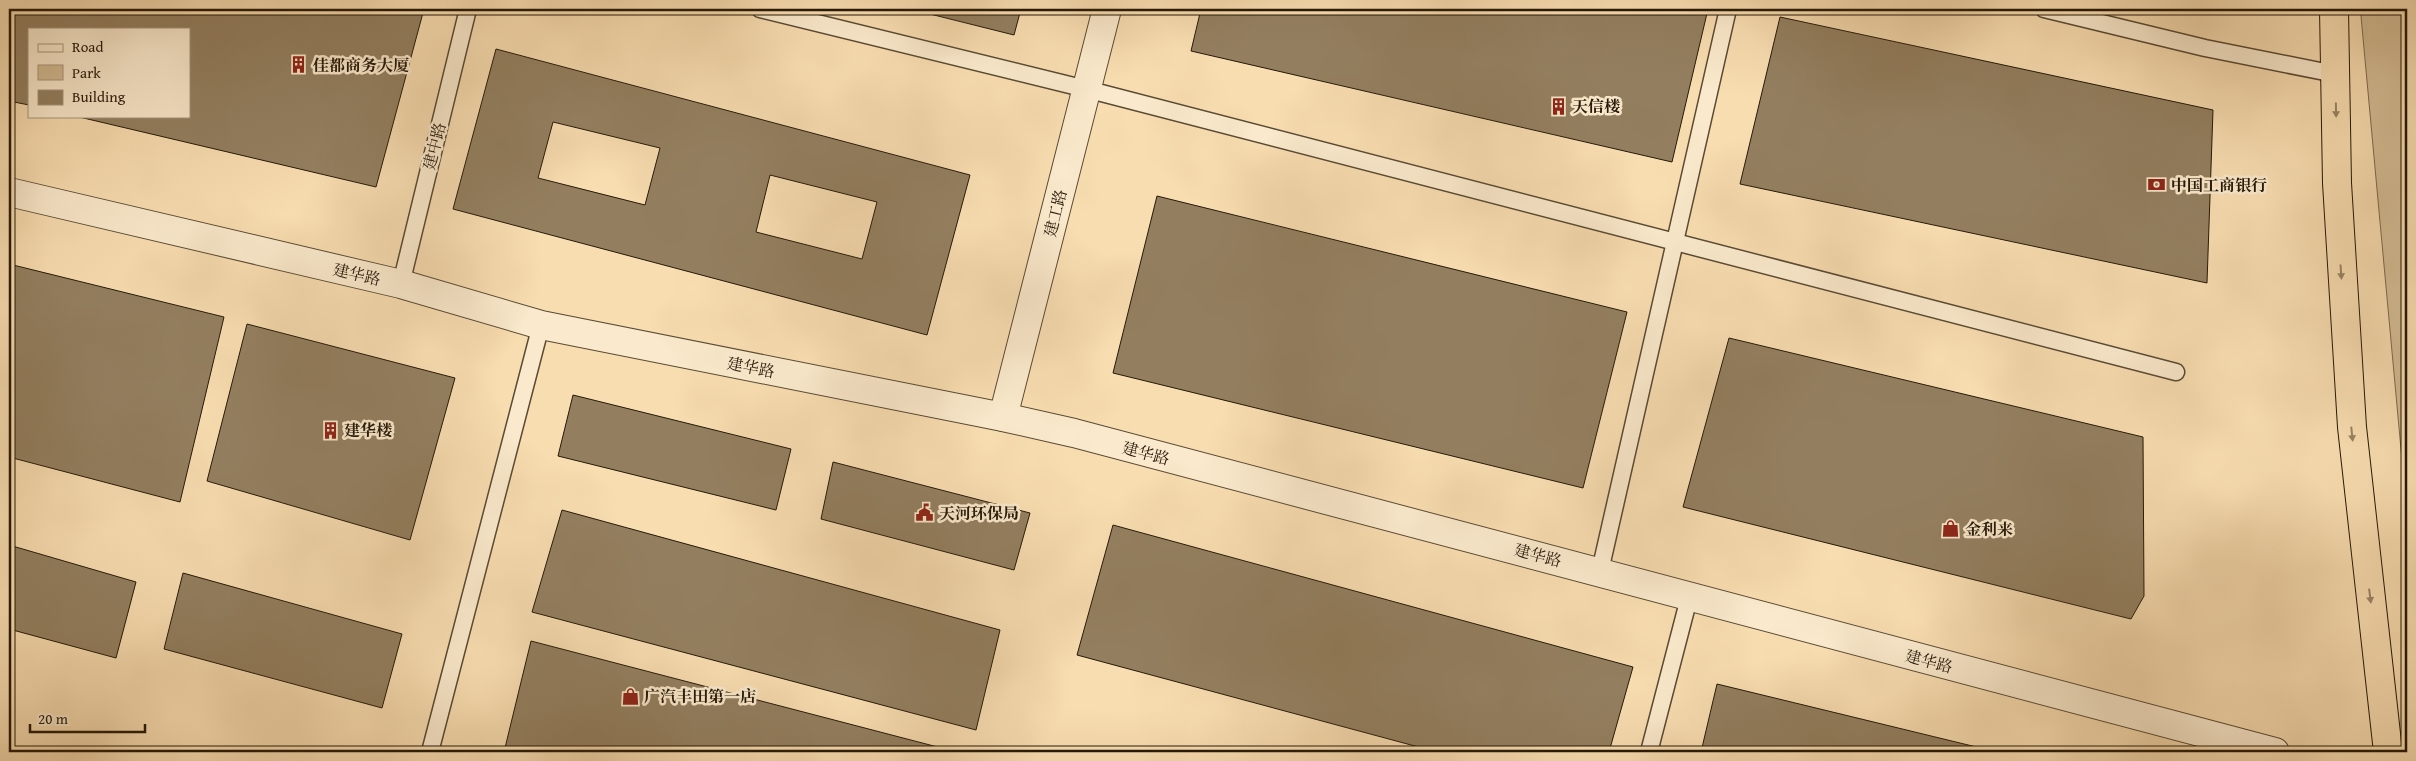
<svg xmlns="http://www.w3.org/2000/svg" width="2416" height="761" viewBox="0 0 2416 761" font-family="'Gentium Book Plus','Noto Serif SC',serif">
<style>
.green{fill:#d4bc94;stroke:#7c6a4e}
.building{fill:#937f60;stroke:#251909;fill-rule:evenodd}
.lines{fill:none;stroke-linecap:round;stroke-linejoin:round}
.lane-casing{stroke:#5a4a33;stroke-width:19}
.street-casing{stroke:#5a4a33;stroke-width:30}
.highway-casing{stroke:#251909;stroke-width:30}
.lane{stroke:#fae9cc;stroke-width:16}
.street{stroke:#fae9cc;stroke-width:28}
.highway{stroke:#f8ddb1;stroke-width:28}
.oneway{fill:#998565}
.labels{text-anchor:middle;stroke-width:5;stroke-linejoin:round;paint-order:stroke}
.poi-label{font-size:16px;font-weight:bold;fill:#251909;stroke:#fae9cc;text-anchor:start}
.street-label{font-size:16px;fill:#251909;stroke:#fae9cc}
</style>
<rect width="100%" height="100%" fill="#f8ddb1"/>
<filter id="stains"><feTurbulence type="fractalNoise" baseFrequency=".004" numOctaves="4"/><feColorMatrix values="0 0 0 0 .2 0 0 0 0 .09 0 0 0 0 .02 0 0 0 .5 -.17"/></filter>
<radialGradient id="worn" r=".72"><stop offset=".6" stop-color="#630" stop-opacity="0"/><stop offset="1" stop-color="#630" stop-opacity=".3"/></radialGradient>
<polygon class="green" points="2361,9 2407,9 2407,514 2361,16"/>
<g class="building">
<polygon points="9,9 424,9 376,187 75,116 189,116 189,29 29,29 29,105 9,101"/>
<polygon points="910,9 1021,9 1014,35"/>
<polygon points="1201,9 1708,9 1672,162 1191,51"/>
<polygon points="1780,17 2213,110 2207,283 1740,184"/>
<path d="M496,49L970,175L927,335L453,209ZM553,122L660,148L645,205L538,178ZM770,175L877,202L862,259L756,232Z"/>
<polygon points="1157,196 1627,312 1583,488 1113,373"/>
<polygon points="9,264 224,317 180,502 9,457"/>
<polygon points="247,324 455,378 410,540 207,481"/>
<polygon points="1729,338 2143,437 2144,596 2131,619 1683,507"/>
<polygon points="573,395 791,449 776,510 558,456"/>
<polygon points="833,462 1030,513 1014,570 821,519"/>
<polygon points="562,510 1000,630 976,730 532,612"/>
<polygon points="1113,525 1633,667 1609,752 1437,752 1077,655"/>
<polygon points="9,545 136,582 116,658 9,629"/>
<polygon points="183,573 402,634 382,708 164,649"/>
<polygon points="531,641 953,751 953,752 504,752"/>
<polygon points="1717,684 1997,752 1701,752"/>
</g>
<g class="lines">
<defs>
<g id="lane">
<polyline points="760,9 1086,89 2176,372"/>
<polyline points="2044,9 2205,48 2335,74"/>
<polyline points="401,284 468,9"/>
<polyline points="1600,571 1728,9"/>
<polyline points="430,752 541,325"/>
<polyline points="1649,752 1689,598"/>
</g>
<g id="street">
<polyline points="9,192 401,284 541,325 1003,417 1074,433 2275,752"/>
<polyline points="1003,417 1107,9"/>
</g>
<polyline id="highway" points="2334,9 2337,183 2352,427 2388,752"/>
</defs>
<use href="#lane" class="lane-casing"/>
<use href="#street" class="street-casing"/>
<use href="#highway" class="highway-casing"/>
<use href="#lane" class="lane"/>
<use href="#street" class="street"/>
<use href="#highway" class="highway"/>
</g>
<defs><path id="oneway-solid" d="M-6-.8H1V-3.2L6.5 0L1 3.2V.8H-6Z" transform="scale(1.25)"/></defs>
<g class="oneway">
<use href="#oneway-solid" transform="translate(2336 110) rotate(89)"/>
<use href="#oneway-solid" transform="translate(2341 272) rotate(86)"/>
<use href="#oneway-solid" transform="translate(2352 434) rotate(84)"/>
<use href="#oneway-solid" transform="translate(2370 596) rotate(83)"/>
</g>
<defs>
<symbol id="building-bare" viewBox="-9 -9 18 18"><path d="M-4-6H4V6H1V3H-1V6H-4ZM-2.5-4.3h1.7v1.8h-1.7ZM.8-4.3h1.7v1.8H.8ZM-2.5-1h1.7V.8h-1.7ZM.8-1h1.7V.8H.8Z" fill="#8f2418" stroke="#fae9cc" stroke-width="2.5" paint-order="stroke"/></symbol>
<symbol id="bank-bare" viewBox="-9 -9 18 18"><path d="M-6-4H6V4H-6ZM0-2.3a2.3 2.3 0 1 0 0 4.6a2.3 2.3 0 1 0 0-4.6Z" fill="#8f2418" stroke="#fae9cc" stroke-width="2.5" paint-order="stroke"/></symbol>
<symbol id="civic-bare" viewBox="-9 -9 18 18"><path d="M-.6-6.5H3V-4.5H.6V-3L4-1V1h2V6H-6V1h2V-1L-.6-3ZM-1.2 2.5V6h2.4V2.5Z" fill="#8f2418" stroke="#fae9cc" stroke-width="2.5" paint-order="stroke"/></symbol>
<symbol id="shop-bare" viewBox="-9 -9 18 18"><path d="M-5-2.5h2.3a2.7 3.5 0 0 1 5.4 0H5L5.5 6h-11ZM-1.5-2.5h3a1.5 2.3 0 0 0-3 0Z" fill="#8f2418" stroke="#fae9cc" stroke-width="2.5" paint-order="stroke"/></symbol>
</defs>
<g fill-rule="evenodd">
<use href="#building-bare" x="286" y="52" width="25" height="25"/>
<use href="#building-bare" x="1546" y="94" width="25" height="25"/>
<use href="#bank-bare" x="2144" y="172" width="25" height="25"/>
<use href="#building-bare" x="318" y="418" width="25" height="25"/>
<use href="#civic-bare" x="912" y="500" width="25" height="25"/>
<use href="#shop-bare" x="1938" y="516" width="25" height="25"/>
<use href="#shop-bare" x="618" y="684" width="25" height="25"/>
</g>
<g class="labels">
<g class="poi-label">
<text x="313" y="71">佳都商务大厦</text>
<text x="1572" y="112">天信楼</text>
<text x="2171" y="191">中国工商银行</text>
<text x="344" y="436">建华楼</text>
<text x="939" y="519">天河环保局</text>
<text x="1965" y="535">金利来</text>
<text x="644" y="702">广汽丰田第一店</text>
</g>
<g class="street-label">
<text transform="translate(434 146) rotate(-76)" y="6">建中路</text>
<text transform="translate(1055 213) rotate(-76)" y="6">建工路</text>
<text transform="translate(357 274) rotate(13)" y="6">建华路</text>
<text transform="translate(751 367) rotate(11)" y="6">建华路</text>
<text transform="translate(1146 453) rotate(15)" y="6">建华路</text>
<text transform="translate(1538 555) rotate(15)" y="6">建华路</text>
<text transform="translate(1929 661) rotate(15)" y="6">建华路</text>
</g>
</g>
<rect width="2416" height="761" fill="none" stroke="#f8ddb1" stroke-width="30"/>
<rect x="10" y="10" width="2396" height="741" fill="none" stroke="#251909" stroke-width="2.5"/>
<rect x="15" y="15" width="2386" height="731" fill="none" stroke="#251909"/>
<rect x="28" y="28" width="162" height="90" fill="#fae9cc" stroke="#a5967e"/>
<rect x="38" y="44" width="25" height="8" fill="#fae9cc" stroke="#a5967e"/>
<text x="72" y="52" font-size="15" fill="#251909">Road</text>
<rect x="38" y="65" width="25" height="15" fill="#d4bc94" stroke="#a5967e"/>
<text x="72" y="78" font-size="15" fill="#251909">Park</text>
<rect x="38" y="90" width="25" height="15" fill="#937f60" stroke="#a5967e"/>
<text x="72" y="102" font-size="15" fill="#251909">Building</text>
<path d="M30 724v8h115v-8" fill="none" stroke="#251909" stroke-width="2.5"/>
<text x="38" y="724" font-size="15" fill="#251909" stroke="#fae9cc" stroke-width="4" paint-order="stroke">20 m</text>
<rect width="100%" height="100%" filter="url(#stains)"/>
<rect width="100%" height="100%" fill="url(#worn)"/>
</svg>
